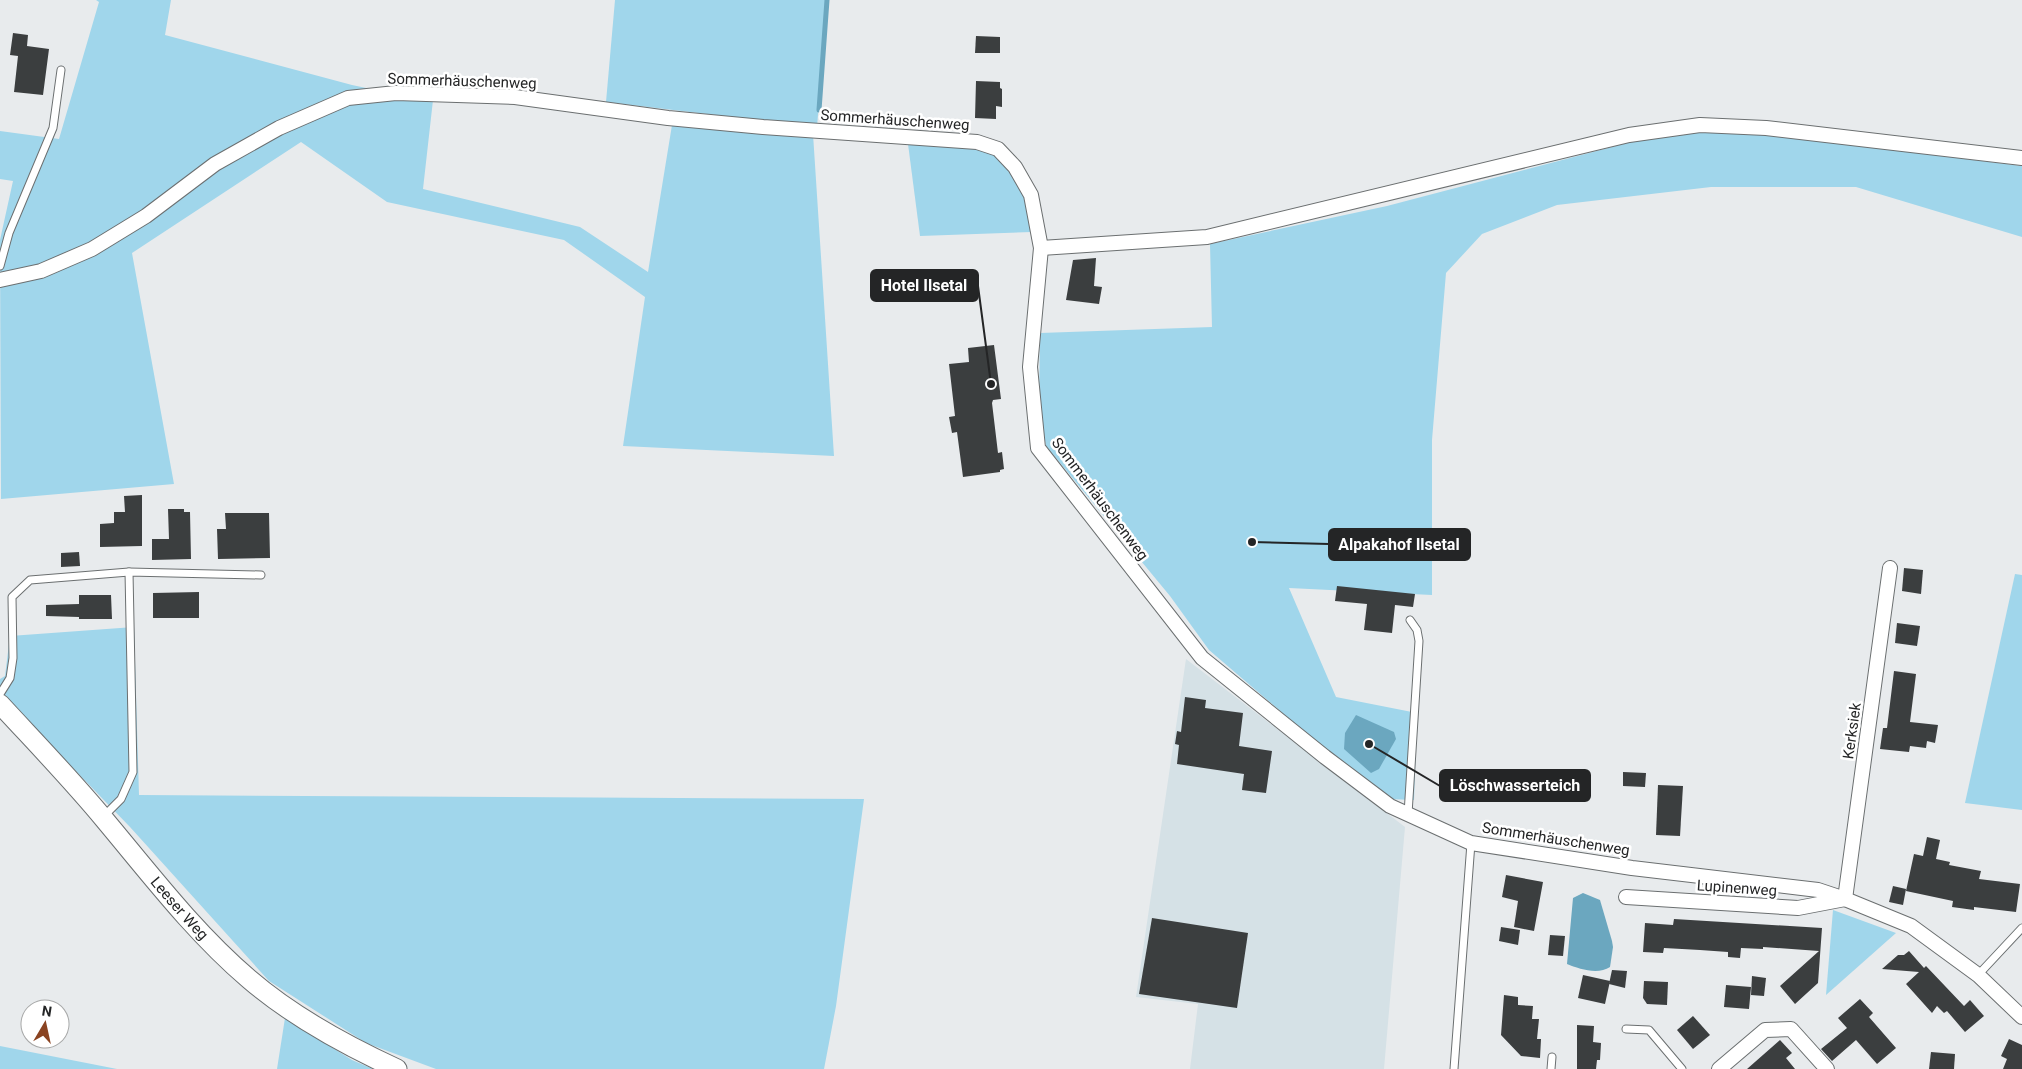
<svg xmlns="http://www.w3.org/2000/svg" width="2022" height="1069" viewBox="0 0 2022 1069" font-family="Roboto,sans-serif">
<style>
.built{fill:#d5e1e6}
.green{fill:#a0d6eb}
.water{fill:#6ba7bf}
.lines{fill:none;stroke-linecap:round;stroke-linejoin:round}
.stream{stroke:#6ba7bf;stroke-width:5}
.building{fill:#3b3e3f}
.lane-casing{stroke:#6b6f70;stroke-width:9}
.street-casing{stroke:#6b6f70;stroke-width:16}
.secondary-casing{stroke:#6b6f70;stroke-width:21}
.lane{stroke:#fff;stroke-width:7}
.street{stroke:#fff;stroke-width:14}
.secondary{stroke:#fff;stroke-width:19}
.labels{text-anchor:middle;stroke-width:5;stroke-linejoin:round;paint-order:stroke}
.street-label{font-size:15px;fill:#242526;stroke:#fff}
.leader{fill:none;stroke:#242526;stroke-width:2}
.callout-dot{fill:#242526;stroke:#fff;stroke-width:2}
.callout{fill:#242526;stroke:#242526;stroke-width:2}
.callout-label{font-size:16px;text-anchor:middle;font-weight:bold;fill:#fff}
</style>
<rect width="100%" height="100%" fill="#e8ebed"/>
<polygon class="built" points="1186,659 1405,827 1384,1069 1190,1069 1198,1004 1136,997"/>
<g class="green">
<polygon points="96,0 171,0 165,35 352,85 385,92 384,99 433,100 423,189 580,227 648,272 672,125 813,134 834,456 623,446 645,297 564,240 387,202 301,142 132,253 174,484 1,499 0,240 13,181 0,179 0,131 59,139 99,2"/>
<polygon points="615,0 827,0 817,127 606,102"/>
<polygon points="1699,132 1765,134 2022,166 2022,237 1856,187 1711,187 1557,205 1482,234 1446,273 1432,440 1432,595 1289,588 1336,697 1417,713 1414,800 1389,799 1314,740 1209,650 1170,596 1046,446 1039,405 1040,333 1212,327 1210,244 1387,206 1631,142"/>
<polygon points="908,144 977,147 998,157 1011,172 1025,196 1032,232 920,236"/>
<polygon points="2015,574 2022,575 2022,810 1965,803"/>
<polygon points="134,627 139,795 864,799 836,1006 824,1069 436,1069 366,1043 269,981 130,827 0,693 0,679 5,676 10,636"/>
<polygon points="1833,910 1896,933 1826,995"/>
<polygon points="285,1018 352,1060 373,1069 277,1069"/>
<polygon points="0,1046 117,1069 0,1069"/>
</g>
<g class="water">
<polygon points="1356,715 1394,732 1396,739 1379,769 1371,773 1344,749 1345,733"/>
<path d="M1583,893L1600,900L1612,941L1613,947L1610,967C1598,975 1579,969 1567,964L1573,898Z"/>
</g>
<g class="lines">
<polyline class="stream" points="819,110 827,0"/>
</g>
<g class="building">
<polygon points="13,33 28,35 27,46 49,49 43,95 14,92 18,56 10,55"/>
<polygon points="976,36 1000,37 1000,53 975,53"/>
<polygon points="976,81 1000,82 1000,88 1002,89 1002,107 996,106 996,119 975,118"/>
<polygon points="1096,258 1094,286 1102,287 1099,304 1066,300 1073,260"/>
<polygon points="994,345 1001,399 993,400 992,403 998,453 1002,452 1004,469 1000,470 1000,472 963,477 957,432 952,433 949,417 955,416 949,364 969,362 968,348"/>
<polygon points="142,495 142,546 100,547 100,524 114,523 114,512 125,512 124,496"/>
<polygon points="168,509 184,509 184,512 190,512 191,559 152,560 152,539 169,539"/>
<polygon points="225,513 269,513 270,558 218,559 217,529 226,529"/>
<polygon points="79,552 80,566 61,567 61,553"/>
<polygon points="1904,568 1923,570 1921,594 1902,591"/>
<polygon points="1337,586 1415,594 1413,607 1395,605 1392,633 1364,630 1367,604 1335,601"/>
<polygon points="199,592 199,618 153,618 153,593"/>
<polygon points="79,595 111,595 112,619 79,619 79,617 46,616 46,605 79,604"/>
<polygon points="1897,623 1920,626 1917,646 1895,643"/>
<polygon points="1894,671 1916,674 1910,722 1938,725 1935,743 1927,741 1926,748 1910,746 1909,752 1880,749 1883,728 1887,728"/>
<polygon points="1185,697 1206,700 1205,708 1243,713 1239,746 1272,751 1266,793 1242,790 1244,774 1177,764 1179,745 1175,744 1177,731 1181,732"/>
<polygon points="1623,772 1646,773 1645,787 1623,786"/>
<polygon points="1658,785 1683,786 1680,836 1656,835"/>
<polygon points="1927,837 1940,840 1936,859 1950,862 1949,865 1981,871 1979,879 2020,884 2016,912 1974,907 1974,910 1952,907 1953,901 1906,891 1914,854 1923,856"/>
<polygon points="1506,875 1543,882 1534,931 1514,927 1518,901 1502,897"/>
<polygon points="1893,886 1906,889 1903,905 1889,902"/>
<polygon points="1152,918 1248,933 1237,1008 1139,994"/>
<polygon points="1674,919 1822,928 1818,983 1795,1004 1780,986 1819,951 1763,947 1763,949 1741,948 1740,958 1728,957 1728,952 1700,950 1664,948 1663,953 1643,952 1645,923 1673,925"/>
<polygon points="1501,927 1520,930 1518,945 1499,941"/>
<polygon points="1550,935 1565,936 1563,956 1548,955"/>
<polygon points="1909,951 1924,968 1926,966 1964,1006 1970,1000 1984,1016 1965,1032 1947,1011 1944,1013 1937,1006 1932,1013 1906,984 1919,972 1882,969 1898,955 1904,955"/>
<polygon points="1612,970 1627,971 1625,988 1609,984"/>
<polygon points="1583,975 1610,981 1605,1004 1578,998"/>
<polygon points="1752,976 1766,978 1764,996 1751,995"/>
<polygon points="1644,981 1668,982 1667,1005 1647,1004 1643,998"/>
<polygon points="1726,985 1751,987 1749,1009 1724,1007"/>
<polygon points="1504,995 1518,997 1518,1005 1533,1006 1532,1019 1539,1019 1537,1039 1541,1039 1540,1058 1521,1056 1501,1035"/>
<polygon points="1860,999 1873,1013 1869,1017 1896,1048 1877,1064 1856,1040 1832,1061 1821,1049 1847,1028 1838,1018"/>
<polygon points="1693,1016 1710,1035 1693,1049 1677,1030"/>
<polygon points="1577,1025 1594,1026 1593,1042 1601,1043 1600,1060 1597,1060 1596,1069 1577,1069"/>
<polygon points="2009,1039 2022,1045 2022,1069 2003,1069 2007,1059 2001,1056"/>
<polygon points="1780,1040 1792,1053 1786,1058 1795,1069 1747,1069"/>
<polygon points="1931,1052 1955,1054 1954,1069 1929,1069"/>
</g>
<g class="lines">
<defs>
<g id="lane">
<polyline points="0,266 9,233 53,128 61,70"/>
<polyline points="0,694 10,678 13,658 12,597 30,580 129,572 261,575"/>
<polyline points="1408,814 1419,641 1417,630 1410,620"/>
<polyline points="103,817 121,799 133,772 129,572"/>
<polyline points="1978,975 2022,928"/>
<polyline points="1626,1029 1649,1030 1682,1069"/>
<polyline points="1454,1069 1471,843"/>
<polyline points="1551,1069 1552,1057"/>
</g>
<g id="street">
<polyline points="1041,248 1207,237 1629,135 1700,125 1766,128 2022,158"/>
<polyline points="0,280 41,271 92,249 146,216 215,164 279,128 348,98 396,93 515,97 668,118 763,127 977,142 998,149 1015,167 1031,195 1041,248 1030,367 1038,448 1202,658 1325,757 1390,806 1471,843 1632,868 1818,890 1845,899 1911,926 1978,975 2022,1017"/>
<polyline points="1626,897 1798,908 1845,899 1890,568"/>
<polyline points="1719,1069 1765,1030 1791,1029 1827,1069"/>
</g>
<g id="secondary">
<path id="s1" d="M0,704C35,742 71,779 104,819C150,874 194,932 249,979C293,1017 345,1045 397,1069"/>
</g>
</defs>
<use href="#lane" class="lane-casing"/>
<use href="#street" class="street-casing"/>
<use href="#secondary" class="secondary-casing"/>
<use href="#lane" class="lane"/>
<use href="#street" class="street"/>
<use href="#secondary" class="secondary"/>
</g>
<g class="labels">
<g class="street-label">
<text transform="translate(462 81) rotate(2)" y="5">Sommerhäuschenweg</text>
<text transform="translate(895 120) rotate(4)" y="5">Sommerhäuschenweg</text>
<text transform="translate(1100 499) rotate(53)" y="5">Sommerhäuschenweg</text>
<text transform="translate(1852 731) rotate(-82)" y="5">Kerksiek</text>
<text transform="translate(1556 839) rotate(9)" y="5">Sommerhäuschenweg</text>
<text transform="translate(1737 888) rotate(4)" y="5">Lupinenweg</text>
<text dy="5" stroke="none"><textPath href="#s1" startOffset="272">Leeser Weg</textPath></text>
</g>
</g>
<path class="leader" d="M991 384L978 286M1252 542L1329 544M1369 744L1440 786"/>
<g class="callout-dot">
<circle cx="991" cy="384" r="5"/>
<circle cx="1252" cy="542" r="5"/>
<circle cx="1369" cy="744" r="5"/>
</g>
<g class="callout">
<rect x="871" y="270" width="107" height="31" rx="5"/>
<rect x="1329" y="529" width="141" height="31" rx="5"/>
<rect x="1440" y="770" width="150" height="31" rx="5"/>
</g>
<g class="callout-label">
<text x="924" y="291">Hotel Ilsetal</text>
<text x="1399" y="550">Alpakahof Ilsetal</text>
<text x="1515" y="791">Löschwasserteich</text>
</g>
<g transform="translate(45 1024) rotate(9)"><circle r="24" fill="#ffffff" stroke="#a7a8a8"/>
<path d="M0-4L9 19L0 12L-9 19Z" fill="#8a4321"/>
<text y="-8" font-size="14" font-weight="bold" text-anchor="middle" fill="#242526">N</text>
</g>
</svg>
